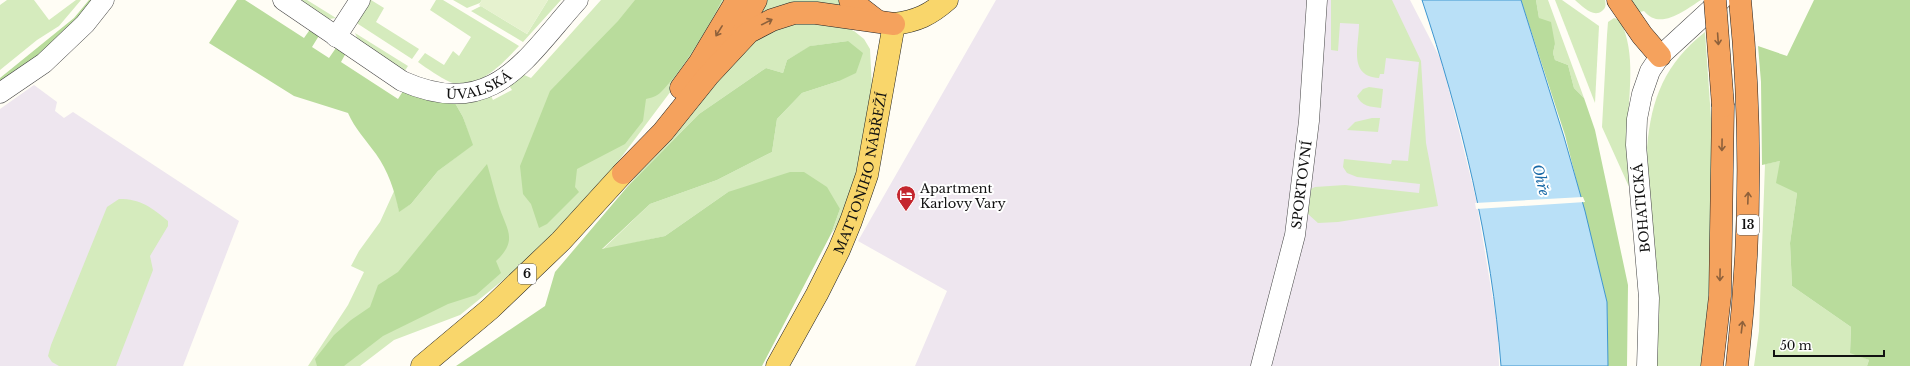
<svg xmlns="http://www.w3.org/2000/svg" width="1910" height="366" viewBox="0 0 1910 366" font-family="'Libre Baskerville',serif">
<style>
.industrial{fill:#eee6ef}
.green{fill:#d5ebbd}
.forest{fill:#b9dc9c}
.pitch{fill:#e6f2cf}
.water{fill:#b9e0f7;stroke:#3f96cf}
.pier{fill:#fffdf5}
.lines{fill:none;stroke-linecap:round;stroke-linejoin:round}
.minor-casing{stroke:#444;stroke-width:21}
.major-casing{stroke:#222;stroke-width:23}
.highway-casing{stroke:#222;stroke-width:23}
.minor{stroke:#fff;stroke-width:20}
.major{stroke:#f9d66b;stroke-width:22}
.highway{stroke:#f5a25d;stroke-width:22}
.highway-bridge-casing{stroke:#222;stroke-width:23;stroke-linecap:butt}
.highway-bridge{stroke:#f5a25d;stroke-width:22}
.oneway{stroke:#8e613b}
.labels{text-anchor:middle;stroke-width:4;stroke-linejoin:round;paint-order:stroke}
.shield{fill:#fff;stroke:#585858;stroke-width:1}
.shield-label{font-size:12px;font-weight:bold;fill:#111}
.street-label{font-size:13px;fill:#111;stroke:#fff}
.poi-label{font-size:13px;fill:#111;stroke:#fff;text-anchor:start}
.water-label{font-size:14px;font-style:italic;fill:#1768a6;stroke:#fff}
</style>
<rect width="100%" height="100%" fill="#fffdf5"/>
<g class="industrial">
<polygon points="996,0 1410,0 1442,62 1476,199 1498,330 1499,366 915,366 947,291 858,241"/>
<polygon points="34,85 57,102 55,111 64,118 73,112 239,221 183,366 0,366 0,109"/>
</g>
<g class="green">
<polygon points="7,0 34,0 49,20 76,0 81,0 59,26 37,40 0,70 0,5"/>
<polygon points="300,0 307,0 336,18 329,19"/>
<polygon points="366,0 371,0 384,8 376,22 419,49 412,59 355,22"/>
<path d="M436,0H443L519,46C503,63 477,92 450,82C439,77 428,69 418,62L425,53L444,65L453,51L459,56L471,37L430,10Z"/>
<polygon points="453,0 482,0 480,3 467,8"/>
<polygon points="548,0 561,0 523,42 471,11 481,6 527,34"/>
<polygon points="601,0 727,0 677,83 620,159 573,213 537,250 512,273 460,315 394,340 360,366 308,366 348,305 364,272 351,266 359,251 380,222 395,189 399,211 411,204 438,171 472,145 463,117 455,103 491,96 493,100 512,90 508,84 522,74 531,78"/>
<polygon points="765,0 840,0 845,8 757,15"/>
<path d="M1331,0H1392L1421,61L1426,143L1438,206L1338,222L1318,223L1308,214L1311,189L1315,187L1345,185L1419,193L1420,184L1357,177L1347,173L1343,167L1344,159L1391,164L1392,160L1408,161L1419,62L1386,58L1384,74H1380L1379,78C1348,76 1359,46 1359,24L1340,23L1338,51L1331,50Z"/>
<polygon points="1536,0 1548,0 1584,98 1574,88 1568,65 1555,60 1553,53 1555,44 1539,18"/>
<polygon points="1555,0 1562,0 1599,26 1595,103"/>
<path d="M1575,0H1605C1606,5 1606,8 1602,11C1593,18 1582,6 1575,0Z"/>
<path d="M1630,0H1701C1685,10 1660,31 1644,11L1640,12Z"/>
<path d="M1614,18L1620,20C1637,54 1628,94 1628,131C1627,151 1629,170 1630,189L1602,127L1607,35L1608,22Z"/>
<polygon points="796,21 837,24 854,31 864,39 870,49 872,89 868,132 844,217 831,234 840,209 728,192 665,236 602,250 650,204 717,180 772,152 777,119 802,93 839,81 848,41 811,46 787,60 783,73 766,68 699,114 628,186 728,62 764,32"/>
<path d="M1705,32L1714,162L1709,293L1701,366H1654L1647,148C1651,98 1665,64 1705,32Z"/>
<polygon points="355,33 408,66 404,72 359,42"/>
<path d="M1369,87L1383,89L1381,108C1371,107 1361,106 1357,96L1363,89Z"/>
<polygon points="1372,118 1380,118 1378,132 1347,130 1355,122"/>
<polygon points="1780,161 1797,193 1790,243 1792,286 1851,327 1850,352 1869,360 1867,366 1754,366 1759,331 1765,164"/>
<path d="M119,199C141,199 151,207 168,221V226L150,256L153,270L116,366H59L52,362L48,356L51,345L107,207Z"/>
</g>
<g class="forest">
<polygon points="89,0 96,0 69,30 0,88 0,78 74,18"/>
<path d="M237,0H245L304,38L311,28L320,34L312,47L329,58L338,45L347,51L341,62L398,99L405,88L425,99L455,103L463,117L473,145L438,171L411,204L399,212C395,191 388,171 376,154C366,140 355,129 348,113L294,96L209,43Z"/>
<path d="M635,0H722C709,26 681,73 660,93C657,96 651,98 646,99L643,121L625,144L577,169L575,187L579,192L547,224L539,228L531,204L523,194L520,166L550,91L618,21Z"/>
<polygon points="1521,0 1536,0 1539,18 1551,22 1555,44 1553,53 1555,60 1568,65 1574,88 1584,98 1595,130 1628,285 1627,366 1608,366 1607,302 1565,135"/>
<polygon points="1814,0 1910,0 1910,366 1867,366 1869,360 1850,353 1851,327 1792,286 1790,243 1797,193 1776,183 1780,161 1762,165 1761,82 1758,46 1787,56"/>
<polygon points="848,41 863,53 856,73 839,81 802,93 777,119 772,152 717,180 650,204 602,249 665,236 728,192 790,172 804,172 827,187 840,209 831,234 762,366 456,366 545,306 555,272 628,186 699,114 766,68 783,73 787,60 810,46"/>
<path d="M487,164C491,177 494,190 498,203C505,228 520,239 496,261L501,273L476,295L448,304L383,336L344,366H317L315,359L334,335L351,320L370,307L378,285L398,272Z"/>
</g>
<polygon class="pitch" points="482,0 548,0 527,34 479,5"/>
<path class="water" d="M1422,0H1521L1564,137L1585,211L1607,302L1608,366H1501C1492,243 1461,117 1422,0Z"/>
<polygon class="pier" points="1583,197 1585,202 1476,209 1475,203"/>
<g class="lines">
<defs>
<g id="minor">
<path id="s1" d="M283,0L402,81C493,121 524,60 578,0"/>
<polyline points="336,37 360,0"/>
<polyline points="0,93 44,63 85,24 104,0"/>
<path id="s2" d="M1261,366L1295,235L1309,121L1317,0"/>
<polyline points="1647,366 1649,298 1636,145 1637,119 1642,94 1650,71 1660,56 1721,0"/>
</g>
<g id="major">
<polyline points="422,366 490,309 561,241 623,173"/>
<path id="s3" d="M777,366L817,294L839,250L851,221L867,175L894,24C917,21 930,15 947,0"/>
</g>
<g id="highway">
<polyline points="850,0 876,20"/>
<polyline points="1618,0 1642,35 1660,56"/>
<polyline points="733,41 756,0"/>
<polyline points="681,88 700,62 737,0"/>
<polyline points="623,173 663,132 708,76 749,32 772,20 794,13 816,13 894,24"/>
<polyline points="1712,366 1720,296 1723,106"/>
<path d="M1737,366C1751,244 1752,122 1740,0"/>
</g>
</defs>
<use href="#minor" class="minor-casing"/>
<use href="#major" class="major-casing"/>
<use href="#highway" class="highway-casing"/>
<use href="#minor" class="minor"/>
<use href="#major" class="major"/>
<use href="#highway" class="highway"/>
<defs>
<polyline id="highway-bridge" points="1715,0 1723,106"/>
</defs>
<use href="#highway-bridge" class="highway-bridge-casing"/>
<use href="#highway-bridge" class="highway-bridge"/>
</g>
<defs><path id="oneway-shaft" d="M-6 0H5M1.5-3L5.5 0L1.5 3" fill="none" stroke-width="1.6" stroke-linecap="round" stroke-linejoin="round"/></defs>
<g class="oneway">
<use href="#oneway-shaft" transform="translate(767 22) rotate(-27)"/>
<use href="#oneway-shaft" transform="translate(719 31) rotate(122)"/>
<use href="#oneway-shaft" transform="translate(1718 39) rotate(86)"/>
<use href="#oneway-shaft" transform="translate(1722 145) rotate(91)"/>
<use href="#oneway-shaft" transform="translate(1748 198) rotate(-88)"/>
<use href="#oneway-shaft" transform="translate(1720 275) rotate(91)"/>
<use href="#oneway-shaft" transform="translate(1742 327) rotate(-83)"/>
</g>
<defs>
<symbol id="hotel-pin" viewBox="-11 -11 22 30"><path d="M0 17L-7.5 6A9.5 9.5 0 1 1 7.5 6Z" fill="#c4262e" stroke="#fff"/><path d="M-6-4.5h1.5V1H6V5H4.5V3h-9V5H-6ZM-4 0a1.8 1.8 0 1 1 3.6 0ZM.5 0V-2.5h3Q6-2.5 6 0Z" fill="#fff"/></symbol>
</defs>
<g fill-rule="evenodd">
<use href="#hotel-pin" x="895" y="184" width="22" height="30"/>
</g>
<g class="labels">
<g class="shield">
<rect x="1737" y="215" width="22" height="20" rx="3"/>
<rect x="518" y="264" width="18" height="20" rx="3"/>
</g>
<g class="shield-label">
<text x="1748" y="229">13</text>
<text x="527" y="278">6</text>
</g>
<g class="street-label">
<text dy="5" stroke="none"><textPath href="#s1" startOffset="224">ÚVALSKÁ</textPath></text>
<text dy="5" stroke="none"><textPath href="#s3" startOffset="212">MATTONIHO NÁBŘEŽÍ</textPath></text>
<text dy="5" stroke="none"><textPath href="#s2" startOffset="186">SPORTOVNÍ</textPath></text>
<text transform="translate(1641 208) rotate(-95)" y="5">BOHATICKÁ</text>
</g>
<g class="poi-label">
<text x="920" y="193">Apartment<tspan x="920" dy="15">Karlovy Vary</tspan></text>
</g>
<g class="water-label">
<text transform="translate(1541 180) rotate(76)" y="5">Ohře</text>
</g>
</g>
<path d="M1774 350v6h110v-6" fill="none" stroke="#111111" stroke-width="2"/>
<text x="1780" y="350" font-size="12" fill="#111111" stroke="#ffffff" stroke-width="3" paint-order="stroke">50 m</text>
</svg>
